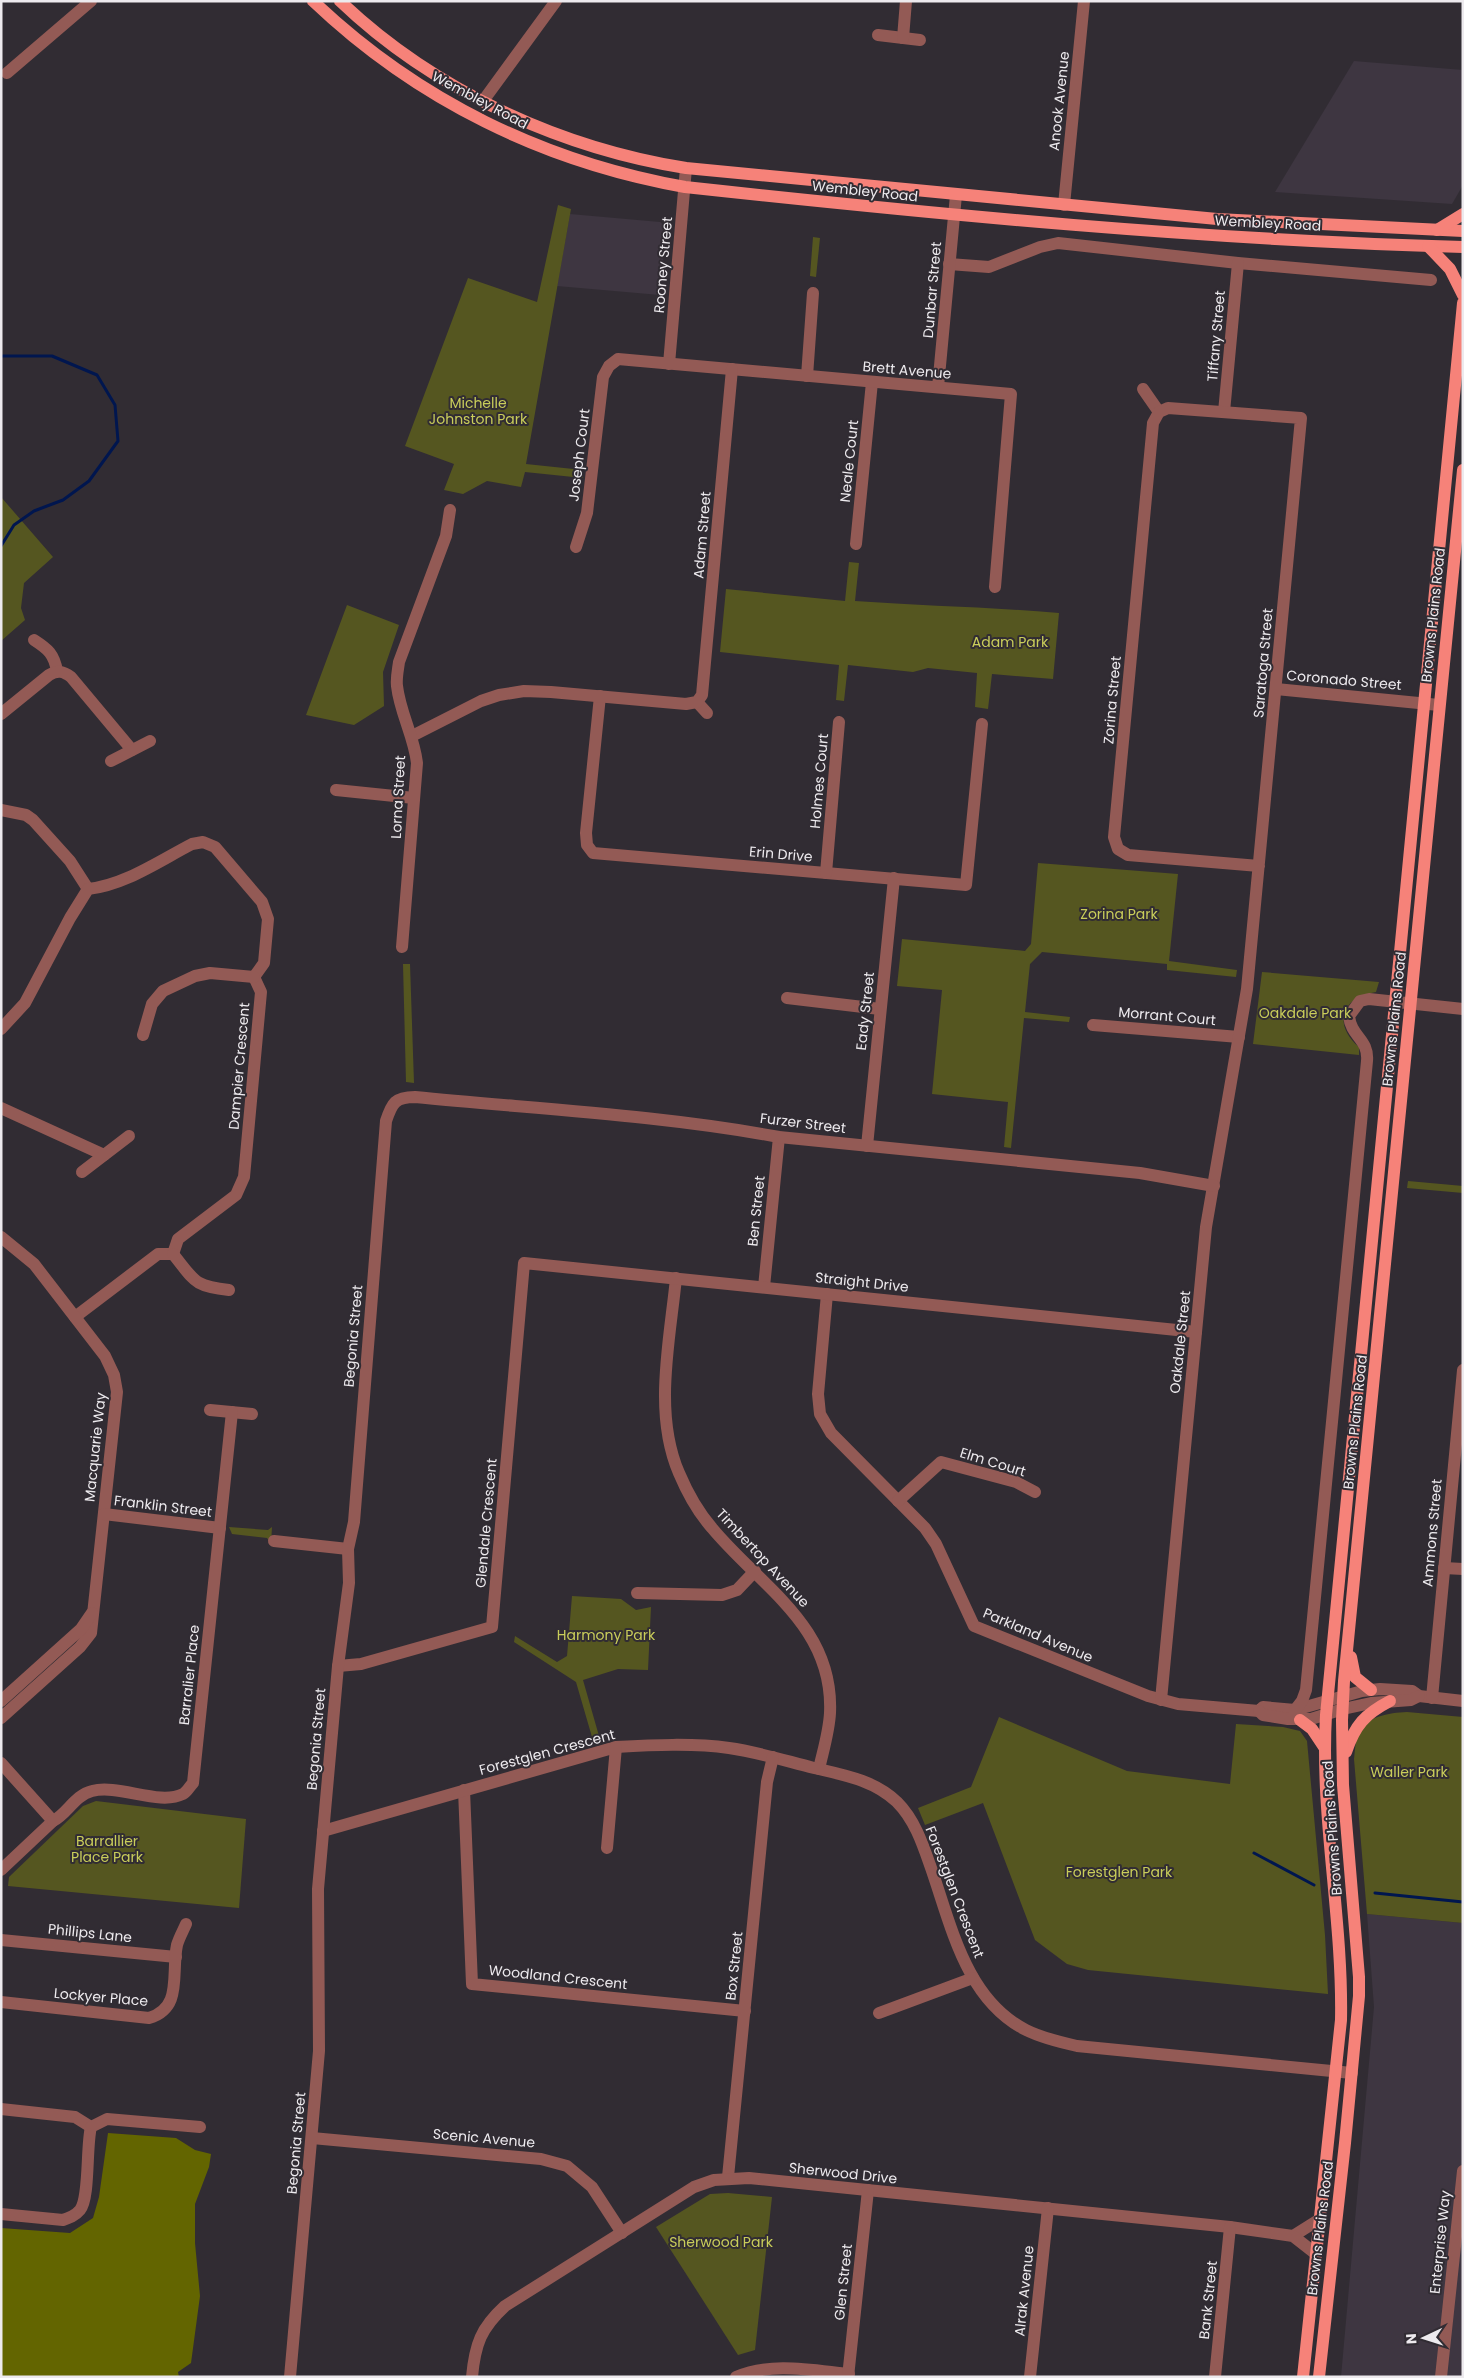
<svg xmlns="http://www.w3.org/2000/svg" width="1464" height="2378" viewBox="0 0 1464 2378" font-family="Poppins,sans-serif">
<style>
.built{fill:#3e3641}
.green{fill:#555620}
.forest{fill:#636500}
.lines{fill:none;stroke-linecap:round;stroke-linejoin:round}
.stream{stroke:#00164f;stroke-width:3}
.minor{stroke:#935a55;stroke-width:12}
.major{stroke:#f68279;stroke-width:12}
.labels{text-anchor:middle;stroke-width:4;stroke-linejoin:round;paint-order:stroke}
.street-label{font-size:14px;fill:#edeaee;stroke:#312c33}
.park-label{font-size:14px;fill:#c9cd5a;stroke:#312c33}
</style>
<rect width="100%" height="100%" fill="#312c33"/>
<g class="built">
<polygon points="1354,61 1463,70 1463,185 1452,204 1275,192"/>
<polygon points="570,214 660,222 664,225 666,228 660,295 557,286"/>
<polygon points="1367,1914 1463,1923 1463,2377 1341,2377 1374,2007"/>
</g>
<g class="green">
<polygon points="558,205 571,209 526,464 583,470 583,478 525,472 521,487 487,481 463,494 444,490 454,464 405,446 468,278 537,302"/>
<polygon points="813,237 820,238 816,277 810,276"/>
<polygon points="1,497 53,557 24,583 21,608 25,620 1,641"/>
<path d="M849,562L859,563L855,601C923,606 991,607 1059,613L1053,679L992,674L988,709L975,707L977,673L928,668L913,672L848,665L844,701L836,700L839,665L720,652L726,589L845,601Z"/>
<polygon points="347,605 399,625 383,672 384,706 354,725 306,715"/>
<polygon points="1038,863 1178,874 1169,961 1237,970 1236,977 1167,970 1167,964 1042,952 1030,964 1025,1012 1070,1017 1069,1022 1024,1018 1011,1148 1004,1147 1008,1102 932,1094 942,990 897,986 902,939 1025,951 1031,944"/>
<polygon points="403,964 410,964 414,1083 406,1082"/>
<path d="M1262,972L1379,982L1376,992C1342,997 1332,1024 1359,1047V1055L1253,1044Z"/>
<polygon points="1408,1181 1463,1186 1463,1193 1407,1188"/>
<polygon points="229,1527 268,1530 272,1527 271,1544 267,1538 232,1534"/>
<polygon points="572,1596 621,1599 636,1610 651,1607 648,1670 618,1669 583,1680 599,1736 592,1737 576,1682 514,1642 515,1636 557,1662 567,1656"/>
<path d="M1407,1712L1463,1717V1923L1367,1914L1354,1759C1355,1752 1355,1742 1358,1735C1365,1716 1389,1713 1407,1712Z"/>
<polygon points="999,1717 1127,1771 1230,1784 1236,1724 1283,1727 1300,1731 1307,1741 1325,1935 1328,1994 1088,1970 1067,1964 1035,1940 983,1803 925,1825 918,1808 971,1787"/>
<polygon points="96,1801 246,1819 239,1908 8,1886 9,1877 83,1806"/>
<polygon points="728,2193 772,2197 755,2350 738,2355 656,2227 710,2194"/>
</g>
<polygon class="forest" points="108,2133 176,2138 195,2150 211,2154 209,2167 195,2204 195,2243 200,2296 191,2363 178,2372 179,2377 1,2377 1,2228 70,2233 93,2218 99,2197"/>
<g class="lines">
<g class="stream">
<polyline points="1,356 52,356 97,375 115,405 118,441 89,481 63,500 34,511 14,525 1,546"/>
<polyline points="1254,1853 1314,1885"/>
<polyline points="1375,1893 1463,1902"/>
</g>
<g class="minor">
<polyline points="878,35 920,40"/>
<polyline points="903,38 906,1"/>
<polyline points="7,73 91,1"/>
<polyline points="483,101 556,1"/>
<polyline points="1064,205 1084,1"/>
<polyline points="949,264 989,267 1040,247 1058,243 1238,263 1431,280"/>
<polyline points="669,364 686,168"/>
<polyline points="807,376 813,293"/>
<polyline points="938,387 956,195"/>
<polyline points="1143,389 1159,412"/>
<polyline points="1224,412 1238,263"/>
<polyline points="856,544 872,382"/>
<polyline points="576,547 587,513 603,377 609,366 618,359 1011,394 995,587"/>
<path d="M34,640C48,649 54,654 57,671"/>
<polyline points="1276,689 1439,705"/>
<polyline points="600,696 586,833 587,845 593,853 966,885 982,724"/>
<polyline points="697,702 707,713"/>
<path d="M1,714L49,675C58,670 63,671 71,677L132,750"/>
<polyline points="412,736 481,701 499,695 524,691 551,692 686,704 697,702 702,695 732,369"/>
<polyline points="111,761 150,741"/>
<polyline points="336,790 414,798"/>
<polyline points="1,810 26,815 33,820 70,861 88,889"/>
<polyline points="826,873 839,722"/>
<path d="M402,947L417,763C414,736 400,713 397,686C396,678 398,670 399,662L446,536L450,510"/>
<polyline points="787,998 880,1009"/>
<polyline points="1093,1025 1239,1037"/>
<path d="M1,1029L25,1003L70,918L88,889C125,885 159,861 192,844L203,842L215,847L262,902L268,919L264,963L254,977L261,992L244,1177L236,1195L178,1239L173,1254H158L75,1317"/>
<polyline points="143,1035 152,1004 163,991 195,976 210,973 254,977"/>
<polyline points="1,1108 104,1155"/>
<polyline points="867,1146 894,878"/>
<polyline points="82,1172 129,1136"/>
<polyline points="1,1237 34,1264 105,1356 114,1375 117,1392 91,1633 80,1647 1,1718"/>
<path d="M173,1254C195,1281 193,1286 229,1290"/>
<path d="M676,1278C670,1340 653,1413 679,1473C687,1492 698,1512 712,1528C761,1587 834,1626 830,1713C829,1732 823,1751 819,1769"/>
<polyline points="764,1287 779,1137"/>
<polyline points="827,1294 818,1394 820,1414 831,1433 925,1528 936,1544 974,1626 1148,1696 1178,1704 1259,1711 1263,1707 1295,1710 1362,1691 1380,1689 1412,1691 1419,1696 1463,1701"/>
<polyline points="210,1410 252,1414"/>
<polyline points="898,1501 941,1462 1016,1482 1035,1492"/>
<polyline points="104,1514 220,1528"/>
<polyline points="274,1541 348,1549"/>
<polyline points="1444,1568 1463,1569"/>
<polyline points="637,1593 722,1595 737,1590 755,1571"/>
<polyline points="338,1666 361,1664 492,1627 524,1263 1196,1332"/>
<polyline points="1432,1698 1463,1370"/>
<polyline points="1161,1700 1206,1227 1247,989 1301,418 1168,408 1159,412 1153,423 1114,837 1118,849 1128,855 1259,866"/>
<polyline points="1,1701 81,1629 92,1613"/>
<path d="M1295,1710L1302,1701L1306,1690L1367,1061C1369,1039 1351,1037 1349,1016L1360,1001L1369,999L1463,1009"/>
<polyline points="1259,1711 1263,1715 1288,1719 1311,1719 1343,1709 1371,1703 1411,1700 1419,1696"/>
<polyline points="1,1763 53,1821 1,1870"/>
<polyline points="464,1790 472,1984 745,2011"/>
<path d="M53,1821C67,1814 75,1795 92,1791C119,1784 159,1806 183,1794C187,1792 190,1786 193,1783L232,1412"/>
<path d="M323,1831L616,1747C652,1745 694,1743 729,1748C758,1752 786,1761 814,1768C844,1775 874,1780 897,1802C914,1819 922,1842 930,1865C951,1924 965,1999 1026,2030C1042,2038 1059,2042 1077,2046L1352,2073"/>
<polyline points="607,1848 616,1747"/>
<polyline points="1,1940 176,1957"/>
<path d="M1,2002L149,2018C183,2008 171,1974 177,1945C179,1938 183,1931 186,1924"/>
<polyline points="879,2013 973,1978"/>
<polyline points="1,2109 75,2117 91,2127"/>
<polyline points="312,2138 541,2159 567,2166 592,2187 622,2233"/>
<polyline points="728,2177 767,1782 773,1757"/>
<path d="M1,2214L63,2220C69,2218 75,2216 80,2210C90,2198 86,2146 91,2127L107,2119L200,2127"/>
<polyline points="1293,2236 1320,2219"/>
<path d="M290,2377L319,2051L318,1889L338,1666L349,1583L348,1549L354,1522L386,1121C392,1103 395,1097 415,1097C536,1109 659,1115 779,1137L1140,1173L1214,1186"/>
<path d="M472,2377C475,2344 481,2328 505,2306L694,2187L714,2180L749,2178L1230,2227L1293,2236L1316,2254"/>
<path d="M736,2377C772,2362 810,2370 849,2374"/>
<polyline points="848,2377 868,2190"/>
<polyline points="1030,2377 1048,2208"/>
<polyline points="1215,2377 1230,2227"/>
<polyline points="1441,2377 1463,2171"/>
</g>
<g class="major">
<path d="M313,1C417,100 544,162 685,187C943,215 1203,240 1463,247"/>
<path d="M340,1C433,90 560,148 686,168L1217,219L1463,231"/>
<polyline points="1437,230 1463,214"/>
<polyline points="1428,246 1450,269 1463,295"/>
<polyline points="1351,1657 1355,1677 1371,1690"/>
<polyline points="1300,1720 1312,1729 1324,1747"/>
<path d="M1346,1752C1355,1725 1365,1714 1390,1701"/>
<path d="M1303,2377L1341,2020C1343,1918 1320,1817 1326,1715L1463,303"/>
<polyline points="1319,2377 1345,2143 1359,1996 1359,1977 1343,1785 1342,1720 1344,1681 1463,470"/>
</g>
</g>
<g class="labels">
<g class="street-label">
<text transform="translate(480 100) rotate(28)" y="5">Wembley Road</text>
<text transform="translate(1059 101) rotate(-84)" y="5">Anook Avenue</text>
<text transform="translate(865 191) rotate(6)" y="5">Wembley Road</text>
<text transform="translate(1268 223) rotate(3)" y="5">Wembley Road</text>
<text transform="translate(663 265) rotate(-85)" y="5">Rooney Street</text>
<text transform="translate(932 290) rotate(-85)" y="5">Dunbar Street</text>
<text transform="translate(1216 336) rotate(-85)" y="5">Tiffany Street</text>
<text transform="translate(907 370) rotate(5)" y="5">Brett Avenue</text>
<text transform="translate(579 455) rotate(-83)" y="5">Joseph Court</text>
<text transform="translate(849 461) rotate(-84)" y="5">Neale Court</text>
<text transform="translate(702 535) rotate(-85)" y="5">Adam Street</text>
<text transform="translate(1433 615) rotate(-84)" y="5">Browns Plains Road</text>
<text transform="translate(1263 663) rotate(-85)" y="5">Saratoga Street</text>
<text transform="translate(1344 680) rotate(5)" y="5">Coronado Street</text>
<text transform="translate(1112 700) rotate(-85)" y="5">Zorina Street</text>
<text transform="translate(819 781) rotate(-85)" y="5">Holmes Court</text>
<text transform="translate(398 797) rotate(-87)" y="5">Lorna Street</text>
<text transform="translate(781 854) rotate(5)" y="5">Erin Drive</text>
<text transform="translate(865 1011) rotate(-84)" y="5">Eady Street</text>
<text transform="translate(1167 1016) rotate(5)" y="5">Morrant Court</text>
<text transform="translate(1394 1019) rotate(-84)" y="5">Browns Plains Road</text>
<text transform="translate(239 1066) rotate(-85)" y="5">Dampier Crescent</text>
<text transform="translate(803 1123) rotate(7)" y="5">Furzer Street</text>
<text transform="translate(756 1211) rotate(-84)" y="5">Ben Street</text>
<text transform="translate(862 1282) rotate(6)" y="5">Straight Drive</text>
<text transform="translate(353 1336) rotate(-85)" y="5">Begonia Street</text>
<text transform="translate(1180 1342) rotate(-84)" y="5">Oakdale Street</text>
<text transform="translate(1355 1422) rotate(-84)" y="5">Browns Plains Road</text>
<text transform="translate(95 1447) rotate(-84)" y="5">Macquarie Way</text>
<text transform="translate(993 1462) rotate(17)" y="5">Elm Court</text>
<text transform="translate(163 1506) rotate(7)" y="5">Franklin Street</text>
<text transform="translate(486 1523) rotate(-85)" y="5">Glendale Crescent</text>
<text transform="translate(1432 1533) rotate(-85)" y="5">Ammons Street</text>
<text transform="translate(763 1558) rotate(47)" y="5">Timbertop Avenue</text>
<text transform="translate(1038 1635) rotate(23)" y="5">Parkland Avenue</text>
<text transform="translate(189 1675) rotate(-84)" y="5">Barralier Place</text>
<text transform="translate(316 1739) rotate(-85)" y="5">Begonia Street</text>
<text transform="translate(547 1752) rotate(-15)" y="5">Forestglen Crescent</text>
<text transform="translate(1332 1828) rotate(-94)" y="5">Browns Plains Road</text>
<text transform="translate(955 1892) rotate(69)" y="5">Forestglen Crescent</text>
<text transform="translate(90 1933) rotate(6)" y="5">Phillips Lane</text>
<text transform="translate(734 1966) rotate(-84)" y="5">Box Street</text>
<text transform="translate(558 1977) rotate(6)" y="5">Woodland Crescent</text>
<text transform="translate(101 1997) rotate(5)" y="5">Lockyer Place</text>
<text transform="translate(484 2138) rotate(5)" y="5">Scenic Avenue</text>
<text transform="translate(296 2143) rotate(-85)" y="5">Begonia Street</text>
<text transform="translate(843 2173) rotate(6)" y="5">Sherwood Drive</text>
<text transform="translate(1320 2228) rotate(-83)" y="5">Browns Plains Road</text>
<text transform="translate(1440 2242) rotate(-84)" y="5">Enterprise Way</text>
<text transform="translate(843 2282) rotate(-84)" y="5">Glen Street</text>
<text transform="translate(1024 2291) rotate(-84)" y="5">Alrak Avenue</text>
<text transform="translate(1208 2300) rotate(-84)" y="5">Bank Street</text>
</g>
<g class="park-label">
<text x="478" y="408">Michelle<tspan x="478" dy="16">Johnston Park</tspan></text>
<text x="1010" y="647">Adam Park</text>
<text x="1119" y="919">Zorina Park</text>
<text x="1305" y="1018">Oakdale Park</text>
<text x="606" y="1640">Harmony Park</text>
<text x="1409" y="1777">Waller Park</text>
<text x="107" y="1846">Barrallier<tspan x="107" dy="16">Place Park</tspan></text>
<text x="1119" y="1877">Forestglen Park</text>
<text x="721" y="2247">Sherwood Park</text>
</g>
</g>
<rect width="1464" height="2378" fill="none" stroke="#edeaee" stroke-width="5"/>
<g transform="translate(1424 2338) rotate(266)" stroke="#312c33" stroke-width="4" paint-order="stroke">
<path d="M0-4L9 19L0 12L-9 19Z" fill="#edeaee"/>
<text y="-8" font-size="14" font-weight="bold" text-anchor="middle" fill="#edeaee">N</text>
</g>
</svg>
